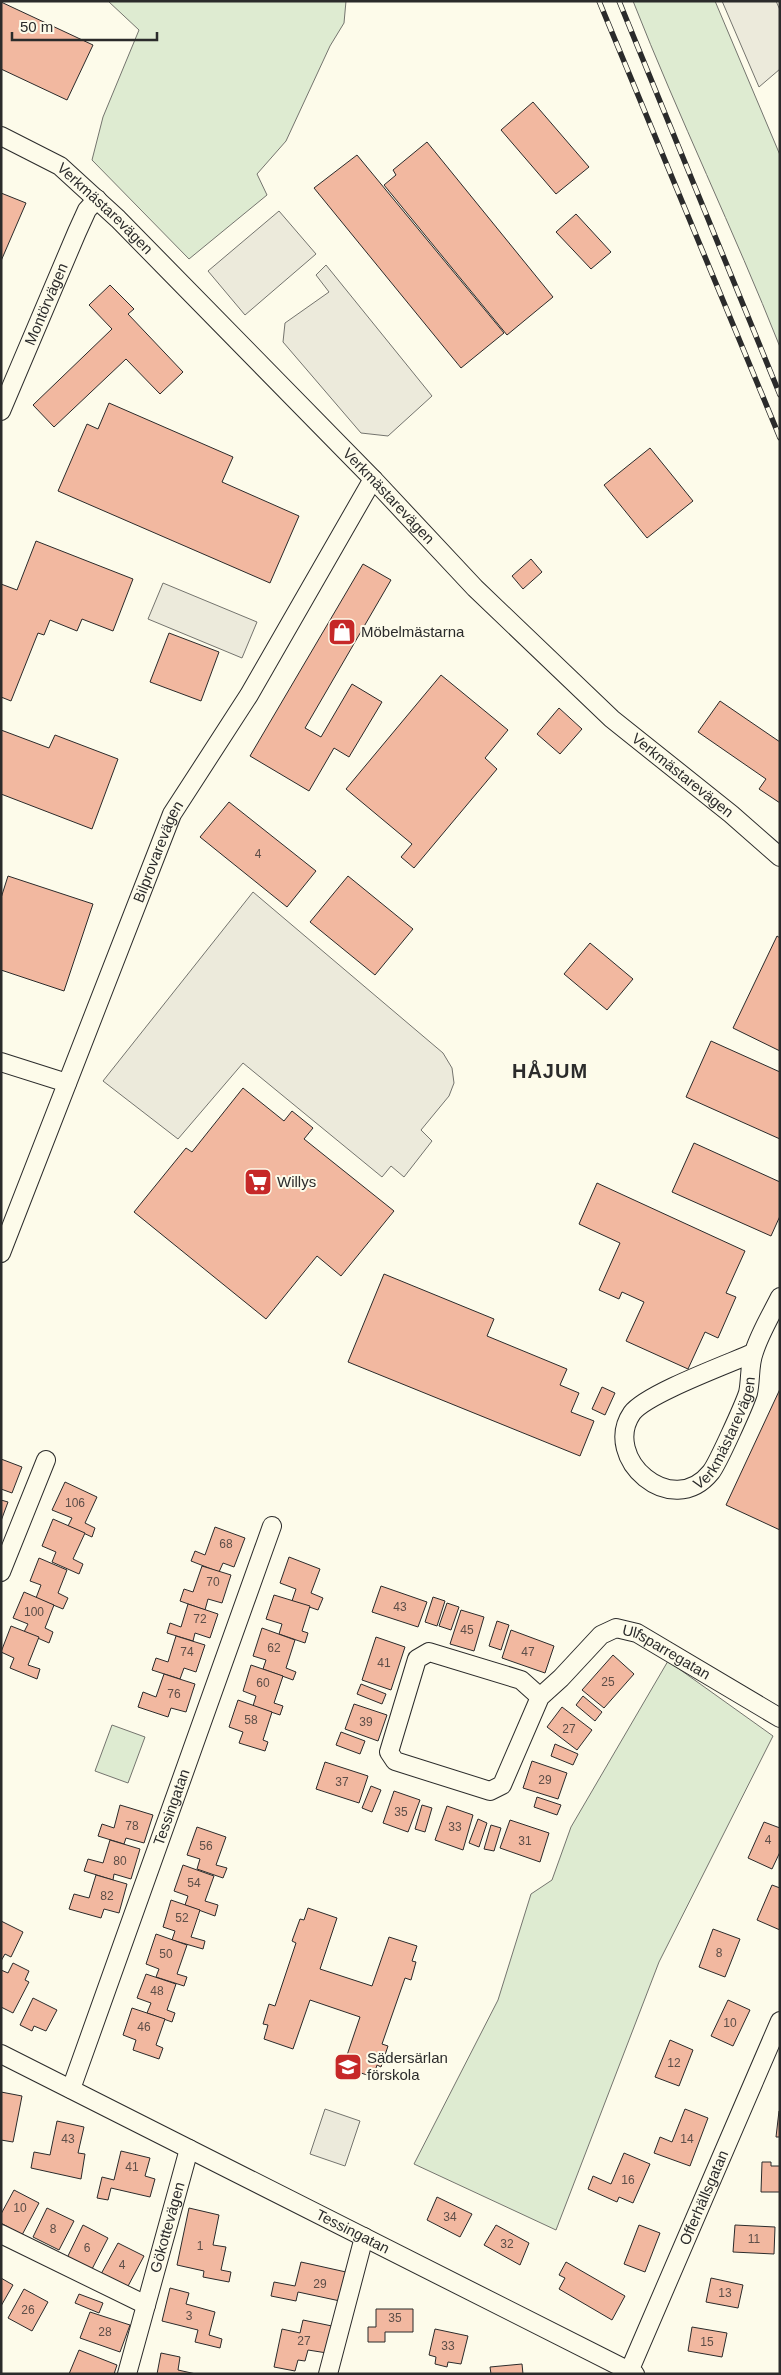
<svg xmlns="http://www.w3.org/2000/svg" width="781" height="2375" viewBox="0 0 781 2375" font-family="Arial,sans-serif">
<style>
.green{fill:#deebd1;stroke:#74746e}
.parking{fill:#eceadb;stroke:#74746e}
.building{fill:#f2b8a0;stroke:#2b2b2b}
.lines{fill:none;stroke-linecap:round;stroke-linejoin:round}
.street-casing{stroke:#2b2b2b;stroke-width:20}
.street{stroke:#fdfbea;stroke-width:18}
.rail-casing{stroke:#2b2b2b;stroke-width:5.5}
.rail{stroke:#fdfbea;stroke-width:4;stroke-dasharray:11;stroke-linecap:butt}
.labels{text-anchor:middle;stroke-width:4;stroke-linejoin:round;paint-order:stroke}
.number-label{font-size:12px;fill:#5d4e48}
.street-label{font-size:15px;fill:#2b2b2b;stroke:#fdfbea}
.poi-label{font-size:15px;fill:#2b2b2b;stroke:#fdfbea;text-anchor:start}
.district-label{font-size:20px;font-weight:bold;letter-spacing:1px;fill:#2b2b2b;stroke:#fdfbea}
</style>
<rect width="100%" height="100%" fill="#fdfbea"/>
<g class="green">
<polygon points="108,1 346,1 344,23 330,46 286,141 257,174 267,195 189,259 92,160 103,117 139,30"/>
<path d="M633,1H715L780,155V347C734,231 679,118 633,1Z"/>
<polygon points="668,1661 773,1736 659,1962 556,2230 414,2164 498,2000 531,1894 552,1880 571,1827"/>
<polygon points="112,1725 145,1737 128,1783 95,1771"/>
</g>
<g class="parking">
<polygon points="722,1 776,1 780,10 780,69 759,87"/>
<polygon points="279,211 316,254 245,315 208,271"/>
<polygon points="326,265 432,396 388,436 361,433 283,342 285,323 329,292 316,275"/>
<polygon points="163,583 257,622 242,658 148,619"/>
<polygon points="253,892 443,1053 452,1068 454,1083 449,1096 421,1130 432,1141 404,1177 391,1166 382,1177 243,1063 178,1139 103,1081"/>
<polygon points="325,2109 360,2121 345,2166 310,2154"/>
</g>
<g class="building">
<polygon points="1,2 93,45 67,100 1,69"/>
<polygon points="533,102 589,167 556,194 501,130"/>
<polygon points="427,142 553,297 507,335 384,185 396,175 393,170"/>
<polygon points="357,155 504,333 461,368 314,188"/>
<polygon points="1,193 26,203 1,261"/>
<polygon points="576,214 611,252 591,269 556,232"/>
<polygon points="110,285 134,309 128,314 183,372 160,394 126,359 54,427 33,405 112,329 89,305"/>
<polygon points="109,403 233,457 222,482 299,516 270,583 58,491 87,424 98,429"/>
<polygon points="650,448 693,501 647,538 604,485"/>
<polygon points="36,541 133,579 113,631 82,619 77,631 50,620 44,635 38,633 11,701 1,697 1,584 17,590"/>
<polygon points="531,559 542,572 523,589 512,576"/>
<polygon points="363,564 391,580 305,728 321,737 352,684 382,702 349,757 334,748 309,791 250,756"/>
<polygon points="169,633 219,652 201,701 150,682"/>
<polygon points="441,675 508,730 485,758 497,769 414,868 401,857 412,844 346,789"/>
<polygon points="720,701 780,742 780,803 759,789 766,779 698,732"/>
<polygon points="559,708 582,729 560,754 537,734"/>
<polygon points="1,730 49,748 55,735 118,759 92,829 1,794"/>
<polygon points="229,802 316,871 287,907 200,837"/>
<polygon points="8,876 93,904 64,991 1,970 1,898"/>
<polygon points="348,876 413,929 375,975 310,922"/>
<polygon points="777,936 780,938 780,1051 733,1028"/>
<polygon points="590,943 633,979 607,1010 564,974"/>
<polygon points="711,1041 780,1072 780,1139 686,1097"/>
<polygon points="243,1088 284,1121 292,1111 313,1128 304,1139 394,1211 341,1276 317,1256 266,1319 134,1212 186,1148 192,1152"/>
<polygon points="694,1143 780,1182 780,1216 771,1236 672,1192"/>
<polygon points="597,1183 745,1251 726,1293 736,1297 718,1338 705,1332 688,1369 626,1341 644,1302 622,1292 619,1299 599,1290 620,1243 579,1224"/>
<polygon points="384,1274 494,1319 487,1336 567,1369 560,1385 579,1393 571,1412 594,1421 580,1456 348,1362"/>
<polygon points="602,1387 615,1393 605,1415 592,1409"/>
<polygon points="780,1389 780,1530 726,1505"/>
<polygon points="1,1459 22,1467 12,1493 1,1489"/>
<polygon points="65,1482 97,1497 85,1523 95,1528 92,1537 68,1526 72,1518 52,1510"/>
<polygon points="1,1500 8,1502 1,1521"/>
<polygon points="53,1519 85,1533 73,1559 83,1564 79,1574 52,1562 56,1552 42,1546"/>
<polygon points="215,1527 245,1538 234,1567 223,1563 219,1572 191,1561 195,1551 205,1555"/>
<polygon points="289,1557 320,1569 311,1593 323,1598 318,1610 292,1601 296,1589 280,1583"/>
<polygon points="39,1558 67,1570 58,1593 68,1598 63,1609 36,1598 41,1585 30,1581"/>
<polygon points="202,1566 231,1575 222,1603 208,1599 205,1610 180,1601 184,1589 193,1592"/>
<polygon points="381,1586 427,1602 418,1627 372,1612"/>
<polygon points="24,1592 54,1605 45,1628 53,1632 49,1643 24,1632 28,1624 13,1618"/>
<polygon points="274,1595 310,1606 302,1631 308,1633 305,1643 279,1634 282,1624 266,1619"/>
<polygon points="433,1597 445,1601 437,1626 425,1622"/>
<polygon points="447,1603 459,1607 451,1630 439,1626"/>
<polygon points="188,1604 218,1614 210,1638 195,1633 193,1641 167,1633 170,1623 181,1627"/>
<polygon points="461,1610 484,1617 474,1651 450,1644"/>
<polygon points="497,1621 509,1625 501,1650 489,1646"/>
<polygon points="11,1626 39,1637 28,1665 40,1669 37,1679 10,1668 14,1658 1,1652"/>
<polygon points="262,1628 295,1640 286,1668 296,1672 293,1680 263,1669 266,1660 253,1656"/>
<polygon points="511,1630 554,1646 545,1673 502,1658"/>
<polygon points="176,1636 205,1645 196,1672 184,1668 180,1679 152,1670 156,1658 168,1662"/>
<polygon points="376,1637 405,1647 391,1690 362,1680"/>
<polygon points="613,1655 634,1674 604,1708 582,1690"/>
<polygon points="251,1665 283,1676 274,1703 283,1706 280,1715 253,1706 256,1696 243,1691"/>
<polygon points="164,1674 195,1684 186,1712 171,1708 168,1717 138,1707 143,1692 156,1697"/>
<polygon points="361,1684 386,1694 382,1704 357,1694"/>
<polygon points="583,1696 602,1712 595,1721 576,1705"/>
<polygon points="238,1700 272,1712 263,1740 268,1742 265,1751 239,1743 243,1732 229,1727"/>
<polygon points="354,1704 387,1715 378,1741 345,1729"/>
<polygon points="562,1707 592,1730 577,1750 547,1727"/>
<polygon points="341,1732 365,1741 360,1754 336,1745"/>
<polygon points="555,1744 578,1754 573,1765 551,1756"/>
<polygon points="532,1761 567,1773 558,1799 523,1788"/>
<polygon points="325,1762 368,1776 359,1803 316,1789"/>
<polygon points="371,1786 381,1790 372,1812 362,1808"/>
<polygon points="394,1791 420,1800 408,1832 383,1823"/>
<polygon points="537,1797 561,1805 557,1815 534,1807"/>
<polygon points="120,1805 153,1815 144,1843 126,1838 124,1844 98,1836 102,1824 114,1828"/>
<polygon points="422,1805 432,1808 425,1832 415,1829"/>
<polygon points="447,1806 473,1815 463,1850 435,1840"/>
<polygon points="478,1819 487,1823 479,1847 469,1843"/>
<polygon points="510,1820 549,1833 540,1862 500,1848"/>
<polygon points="764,1822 780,1828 780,1852 772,1869 748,1858"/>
<polygon points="491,1825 501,1828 494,1851 484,1849"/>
<polygon points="197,1827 226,1837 216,1865 227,1868 223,1878 197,1869 200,1859 187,1855"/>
<polygon points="110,1840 140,1849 131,1879 114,1874 113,1880 84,1871 88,1859 103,1863"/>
<polygon points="183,1865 214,1876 205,1901 218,1905 215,1916 185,1905 188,1896 174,1891"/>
<polygon points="96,1875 127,1884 119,1913 104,1909 101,1918 69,1909 74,1894 89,1898"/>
<polygon points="772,1885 780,1888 780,1930 757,1920"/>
<polygon points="171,1900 200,1910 191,1937 205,1941 203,1949 172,1940 175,1931 163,1927"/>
<polygon points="308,1908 337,1918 320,1969 372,1986 389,1937 417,1946 412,1961 416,1962 411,1980 405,1978 382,2044 388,2046 381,2067 377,2065 373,2077 343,2067 360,2017 310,2000 293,2049 264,2039 268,2025 263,2024 269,2004 275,2006 296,1943 292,1941 300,1919 304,1920"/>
<polygon points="1,1921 23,1932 11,1957 5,1954 1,1961"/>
<polygon points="713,1929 740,1939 725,1977 699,1967"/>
<polygon points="156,1934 187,1945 177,1974 187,1977 184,1986 156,1977 159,1969 146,1964"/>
<polygon points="13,1963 29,1971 25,1980 29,1982 13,2013 1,2007 1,1970 8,1973"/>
<polygon points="146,1974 176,1984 167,2010 175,2013 172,2022 147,2013 151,2003 137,1998"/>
<polygon points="33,1998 57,2010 46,2031 34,2026 32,2031 20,2025"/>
<polygon points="728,2000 750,2010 733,2046 711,2036"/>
<polygon points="132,2008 165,2019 156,2045 163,2048 159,2059 133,2050 136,2040 123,2035"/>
<polygon points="670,2040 693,2050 679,2086 655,2077"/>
<polygon points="1,2092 22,2096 13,2142 1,2140"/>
<polygon points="685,2109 708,2118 690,2166 654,2153 660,2137 672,2142"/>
<polygon points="779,2111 780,2111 780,2137 776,2137"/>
<polygon points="57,2121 84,2127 78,2153 85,2154 81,2179 31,2168 34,2152 50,2155"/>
<polygon points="121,2151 150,2158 145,2176 155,2179 150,2197 111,2188 108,2200 97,2198 102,2177 114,2180"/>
<polygon points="624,2153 650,2164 633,2203 619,2197 617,2202 588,2189 593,2176 611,2184"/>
<polygon points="762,2162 771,2162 771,2166 780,2166 780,2192 761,2192"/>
<polygon points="14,2190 39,2203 22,2235 1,2223 1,2214"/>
<polygon points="437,2197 472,2214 460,2237 427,2220"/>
<polygon points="47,2208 74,2221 59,2250 33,2237"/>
<polygon points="189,2208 219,2215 213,2245 226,2247 221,2270 231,2272 229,2282 203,2277 204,2271 177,2265"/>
<polygon points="83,2225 108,2238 91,2271 67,2258"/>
<polygon points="496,2225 529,2243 520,2265 484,2245"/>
<polygon points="639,2225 660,2233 645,2272 624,2264"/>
<polygon points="735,2225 775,2227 774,2254 733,2252"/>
<polygon points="118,2243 144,2256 127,2288 101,2274"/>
<polygon points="301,2262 346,2272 340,2301 298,2292 296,2301 271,2296 274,2282 295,2286"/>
<polygon points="566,2262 625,2296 612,2320 559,2289 565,2278 559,2275"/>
<polygon points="1,2278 13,2285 1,2306"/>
<polygon points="711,2278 743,2285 738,2308 706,2302"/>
<polygon points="170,2288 189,2293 186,2304 215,2312 209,2335 222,2339 220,2348 195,2342 198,2330 162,2321"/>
<polygon points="24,2289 48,2302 32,2331 8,2318"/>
<polygon points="79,2294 103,2303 99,2313 75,2303"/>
<polygon points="376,2309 413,2309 413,2332 385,2332 385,2342 368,2342 368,2327 376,2327"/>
<polygon points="90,2312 130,2325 120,2352 80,2338"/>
<polygon points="303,2320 332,2326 327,2353 308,2350 305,2361 298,2360 295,2371 274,2367 282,2329 300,2333"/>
<polygon points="692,2327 727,2333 722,2357 688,2351"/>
<polygon points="435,2329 468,2336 461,2364 448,2362 447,2367 435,2364 436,2357 429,2355"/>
<polygon points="79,2350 117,2365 114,2374 69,2374"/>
<polygon points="161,2353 180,2357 178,2370 196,2374 157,2374"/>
<polygon points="522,2364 523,2374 491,2374 490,2367"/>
</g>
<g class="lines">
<defs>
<g id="street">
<path id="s1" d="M1,136L60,166L118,219L373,479L475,588L612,719L731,814L780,857"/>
<path id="s2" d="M1,411L77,232L87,210L97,199"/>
<polyline points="1,1062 67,1083"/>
<path id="s3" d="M1,1253L172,814L249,695L373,479"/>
<path id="s4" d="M753,1353C728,1364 646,1394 632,1413C601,1458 672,1521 711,1472C718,1463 744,1405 748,1393C751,1380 749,1365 754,1352C760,1333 771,1315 780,1297"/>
<polyline points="1,1572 46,1460"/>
<path id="s5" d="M540,1697L521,1680L429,1652L417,1659L389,1752L395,1761L490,1791L502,1785L540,1697L561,1678L601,1635L616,1628L637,1633L780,1718"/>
<path id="s6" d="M1,2054L635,2374"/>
<path id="s7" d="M71,2089L272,1526"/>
<polyline points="1,2234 146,2305"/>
<path id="s8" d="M127,2374L189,2149"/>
<polyline points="328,2374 364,2237"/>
<path id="s9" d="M628,2374L780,2021"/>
</g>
</defs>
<use href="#street" class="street-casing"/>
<use href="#street" class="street"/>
<defs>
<g id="rail">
<polyline points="599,1 780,438"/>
<polyline points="619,1 780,395"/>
</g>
</defs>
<use href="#rail" class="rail-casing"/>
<use href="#rail" class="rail"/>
</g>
<defs>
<symbol id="shop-square" viewBox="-11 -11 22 22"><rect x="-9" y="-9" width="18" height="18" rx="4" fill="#c62828" stroke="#fdfbea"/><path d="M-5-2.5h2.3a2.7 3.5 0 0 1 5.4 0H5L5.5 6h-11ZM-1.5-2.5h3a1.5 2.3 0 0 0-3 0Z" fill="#fff"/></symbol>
<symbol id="supermarket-square" viewBox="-11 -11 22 22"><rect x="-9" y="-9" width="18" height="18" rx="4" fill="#c62828" stroke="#fdfbea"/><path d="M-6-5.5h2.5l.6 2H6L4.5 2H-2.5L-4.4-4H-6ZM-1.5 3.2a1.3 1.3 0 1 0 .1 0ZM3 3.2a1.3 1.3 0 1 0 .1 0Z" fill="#fff"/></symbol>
<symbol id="school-square" viewBox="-11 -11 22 22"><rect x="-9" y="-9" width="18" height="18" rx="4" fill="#c62828" stroke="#fdfbea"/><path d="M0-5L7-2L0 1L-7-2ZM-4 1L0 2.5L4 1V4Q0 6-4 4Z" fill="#fff"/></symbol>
</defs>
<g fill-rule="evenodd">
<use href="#shop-square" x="326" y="616" width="32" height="32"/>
<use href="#supermarket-square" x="242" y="1166" width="32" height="32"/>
<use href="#school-square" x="332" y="2051" width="32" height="32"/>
</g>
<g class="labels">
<g class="number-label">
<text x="258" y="858">4</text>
<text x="75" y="1507">106</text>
<text x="226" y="1548">68</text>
<text x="213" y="1586">70</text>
<text x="400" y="1611">43</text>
<text x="34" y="1616">100</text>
<text x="200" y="1623">72</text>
<text x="467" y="1634">45</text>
<text x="274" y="1652">62</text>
<text x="187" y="1656">74</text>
<text x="528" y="1656">47</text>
<text x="384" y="1667">41</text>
<text x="608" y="1686">25</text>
<text x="263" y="1687">60</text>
<text x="174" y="1698">76</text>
<text x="251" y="1724">58</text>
<text x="366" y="1726">39</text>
<text x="569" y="1733">27</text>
<text x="545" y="1784">29</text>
<text x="342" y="1786">37</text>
<text x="401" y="1816">35</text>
<text x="132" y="1830">78</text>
<text x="455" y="1831">33</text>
<text x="768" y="1844">4</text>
<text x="525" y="1845">31</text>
<text x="206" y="1850">56</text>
<text x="120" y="1865">80</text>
<text x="194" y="1887">54</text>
<text x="107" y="1900">82</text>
<text x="182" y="1922">52</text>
<text x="719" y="1957">8</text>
<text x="166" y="1958">50</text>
<text x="157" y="1995">48</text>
<text x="730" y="2027">10</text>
<text x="144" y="2031">46</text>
<text x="674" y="2067">12</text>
<text x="68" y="2143">43</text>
<text x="687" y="2143">14</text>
<text x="132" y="2171">41</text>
<text x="628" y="2184">16</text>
<text x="20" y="2212">10</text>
<text x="450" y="2221">34</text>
<text x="53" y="2233">8</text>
<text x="754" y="2243">11</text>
<text x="507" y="2248">32</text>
<text x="200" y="2250">1</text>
<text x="87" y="2252">6</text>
<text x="122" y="2269">4</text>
<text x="320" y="2288">29</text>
<text x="725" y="2297">13</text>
<text x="28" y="2314">26</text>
<text x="189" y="2320">3</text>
<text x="395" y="2322">35</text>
<text x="105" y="2336">28</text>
<text x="304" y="2345">27</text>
<text x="707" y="2346">15</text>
<text x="448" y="2350">33</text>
</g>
<g class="street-label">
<text dy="5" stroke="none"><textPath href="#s1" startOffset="128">Verkmästarevägen</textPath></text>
<text dy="5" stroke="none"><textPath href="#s2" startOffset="116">Montörvägen</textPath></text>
<text dy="5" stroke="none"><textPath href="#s1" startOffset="532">Verkmästarevägen</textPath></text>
<text dy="5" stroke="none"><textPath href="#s1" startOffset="938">Verkmästarevägen</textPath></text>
<text dy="5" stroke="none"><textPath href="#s3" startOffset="431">Bilprovarevägen</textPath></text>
<text dy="5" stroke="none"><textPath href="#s4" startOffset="324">Verkmästarevägen</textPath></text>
<text dy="5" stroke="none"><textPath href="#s5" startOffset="612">Ulfsparregatan</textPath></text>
<text dy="5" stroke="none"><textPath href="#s7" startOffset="299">Tessingatan</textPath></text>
<text dy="5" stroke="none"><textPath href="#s9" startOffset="192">Offerhällsgatan</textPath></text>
<text dy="5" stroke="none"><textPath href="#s8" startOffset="152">Gökottevägen</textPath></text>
<text dy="5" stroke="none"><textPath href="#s6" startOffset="394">Tessingatan</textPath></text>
</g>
<g class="poi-label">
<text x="361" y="637">Möbelmästarna</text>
<text x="277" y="1187">Willys</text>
<text x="367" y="2063">Sädersärlan<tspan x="367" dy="17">förskola</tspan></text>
</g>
<g class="district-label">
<text x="550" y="1078">HÅJUM</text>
</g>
</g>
<rect width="781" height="2375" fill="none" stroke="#2b2b2b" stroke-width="5"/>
<path d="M12 32v8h145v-8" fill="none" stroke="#2b2b2b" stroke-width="2.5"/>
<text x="20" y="32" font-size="15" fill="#2b2b2b" stroke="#fdfbea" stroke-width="4" paint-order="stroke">50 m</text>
</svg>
